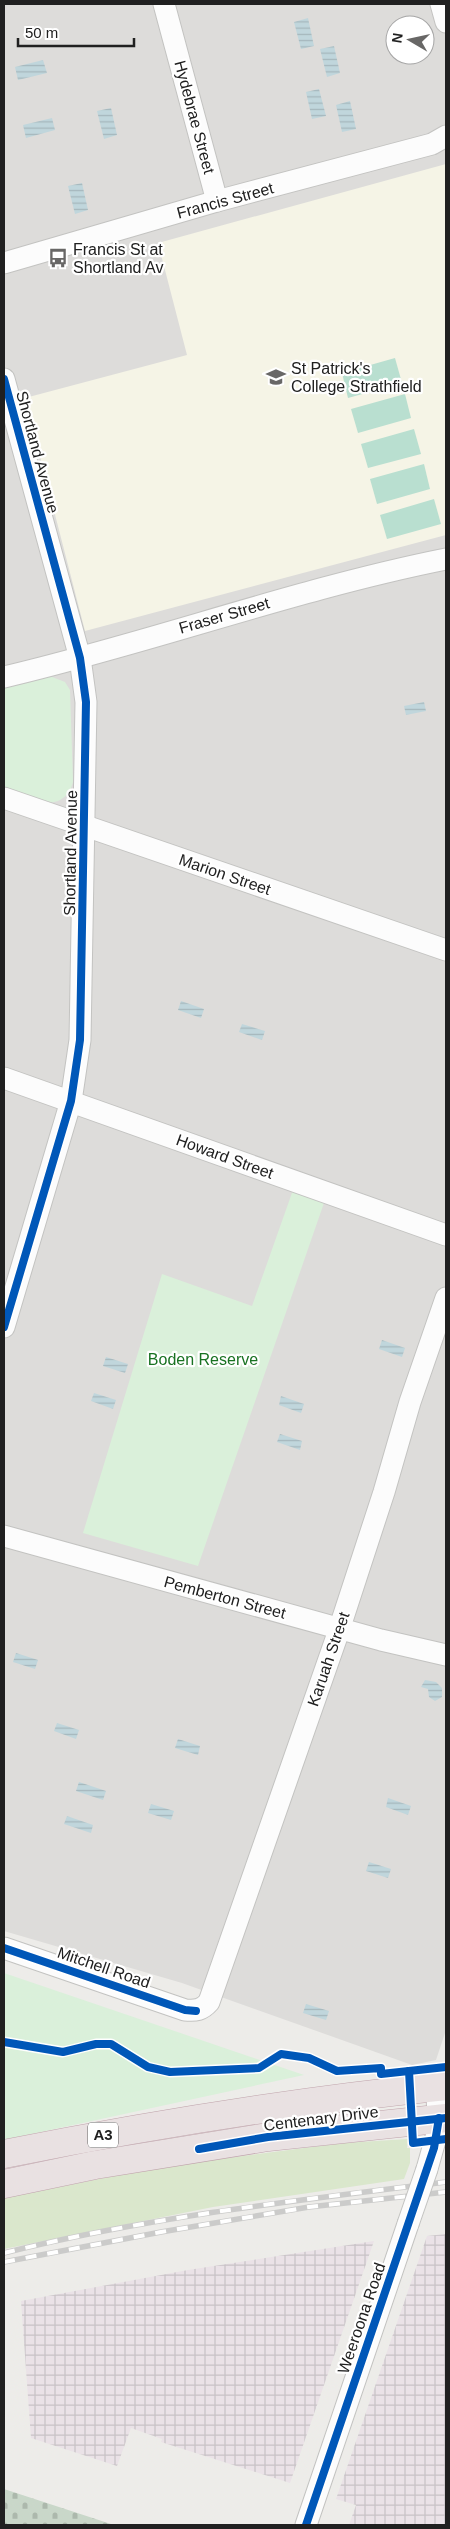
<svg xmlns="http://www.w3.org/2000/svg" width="450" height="2529" viewBox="0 0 450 2529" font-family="Arial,sans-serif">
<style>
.residential{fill:#dddcda;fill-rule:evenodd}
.industrial{fill:url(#industrial-grid)}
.education{fill:#f5f4e6}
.grass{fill:#dae7cc}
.cemetery{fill:url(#cemetery-stones)}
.park{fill:#daf0da}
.pitch{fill:#b9dfd0}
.water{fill:url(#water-rules)}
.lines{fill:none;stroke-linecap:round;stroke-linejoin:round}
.minor-casing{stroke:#c3c3c1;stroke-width:23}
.highway-casing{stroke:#bfa3ab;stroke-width:29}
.minor{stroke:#fcfcfc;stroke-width:21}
.highway{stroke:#e9e1e2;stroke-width:28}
.rail-casing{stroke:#cbcbca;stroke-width:5.5}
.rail{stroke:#fff;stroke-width:4;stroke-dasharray:11;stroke-linecap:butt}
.minor-bridge-casing{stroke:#c3c3c1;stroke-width:23;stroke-linecap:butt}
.minor-bridge{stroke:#fcfcfc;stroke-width:21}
.cycleway-casing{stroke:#fff;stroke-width:11}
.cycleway{stroke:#0057b8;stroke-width:8}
.labels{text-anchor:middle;stroke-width:4.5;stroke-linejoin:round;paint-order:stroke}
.shield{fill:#fff;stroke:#636363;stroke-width:1}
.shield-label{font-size:15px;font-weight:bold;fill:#202020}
.street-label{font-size:16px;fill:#202020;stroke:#fff}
.poi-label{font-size:16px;fill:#202020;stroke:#fff;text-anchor:start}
.park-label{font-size:16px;fill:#197222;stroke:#fff}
</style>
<defs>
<pattern id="industrial-grid" width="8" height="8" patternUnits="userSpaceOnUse" patternTransform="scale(1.25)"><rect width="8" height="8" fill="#eae2e7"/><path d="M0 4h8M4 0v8" fill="none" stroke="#c8c2c6"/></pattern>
<pattern id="cemetery-stones" width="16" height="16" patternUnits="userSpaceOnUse" patternTransform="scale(1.25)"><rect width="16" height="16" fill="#c9d7c9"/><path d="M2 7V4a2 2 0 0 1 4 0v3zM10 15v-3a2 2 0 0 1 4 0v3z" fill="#acb8ac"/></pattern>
<pattern id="water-rules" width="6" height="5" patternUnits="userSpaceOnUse" patternTransform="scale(1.25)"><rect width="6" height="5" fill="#c0d6dc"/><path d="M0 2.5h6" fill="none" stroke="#a5b7bc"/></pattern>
</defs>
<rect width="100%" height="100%" fill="#edece9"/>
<path class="residential" d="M4,4H446V2030L436,2060L412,2065L182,1983L4,1931ZM395,25H425V55H395Z"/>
<g class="industrial">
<polygon points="446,2234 446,2525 349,2525 356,2505 336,2499 427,2236"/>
<polygon points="374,2241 290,2483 161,2442 162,2439 131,2428 117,2466 31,2438 21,2301 188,2270"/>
</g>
<polygon class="education" points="446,164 446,535 85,631 25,398 187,355 158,243"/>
<polygon class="grass" points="408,2139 407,2148 410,2148 410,2163 404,2179 213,2207 4,2249 4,2198 159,2167 343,2143"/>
<polygon class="cemetery" points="4,2489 114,2525 4,2525"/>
<g class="park">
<path d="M47,675L65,682L70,690L73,782C64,816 27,800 4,792V687Z"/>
<polygon points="293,1190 325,1200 198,1566 83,1533 162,1274 252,1306"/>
<polygon points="4,1973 304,2075 4,2140"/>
</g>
<g class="pitch">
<polygon points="395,358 402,383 348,398 342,373"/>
<polygon points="405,394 411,418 358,433 351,409"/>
<polygon points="414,429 421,454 368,468 361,444"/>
<polygon points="424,464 430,489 377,504 370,479"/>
<polygon points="434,499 441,524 387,539 380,515"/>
</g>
<g class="water">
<polygon points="308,18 314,46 301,49 294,22"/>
<polygon points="334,46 340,73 327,77 320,49"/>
<polygon points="43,60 47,73 18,80 15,67"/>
<polygon points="319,89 326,116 312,119 306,92"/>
<polygon points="350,101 356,129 342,132 336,105"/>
<polygon points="111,108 117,135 104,139 97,111"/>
<polygon points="52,118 55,130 26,138 23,125"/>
<polygon points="82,183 88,210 75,214 68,186"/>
<polygon points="424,702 426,711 406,715 404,706"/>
<polygon points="181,1001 204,1009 201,1018 178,1010"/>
<polygon points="242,1024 265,1031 262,1040 239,1032"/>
<polygon points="382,1340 405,1348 402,1357 379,1349"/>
<polygon points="106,1357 128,1364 125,1373 103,1366"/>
<polygon points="94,1393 116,1400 113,1409 91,1401"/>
<polygon points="281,1396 304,1404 301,1413 279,1405"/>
<polygon points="280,1434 302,1441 300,1450 277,1442"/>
<polygon points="16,1653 38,1660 35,1669 13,1662"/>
<polygon points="425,1680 436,1682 442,1688 442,1697 435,1701 429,1697 428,1689 421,1687"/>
<polygon points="57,1723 79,1730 76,1739 54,1731"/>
<polygon points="178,1739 200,1746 198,1755 175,1748"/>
<polygon points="79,1782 106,1791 103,1800 76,1791"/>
<polygon points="388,1798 411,1806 408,1815 386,1807"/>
<polygon points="151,1804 174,1811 171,1820 148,1813"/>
<polygon points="67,1816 93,1825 91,1833 64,1824"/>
<polygon points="369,1862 391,1869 388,1878 366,1871"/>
<polygon points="306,2004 329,2011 326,2020 303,2013"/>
</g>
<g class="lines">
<defs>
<g id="minor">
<polyline points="164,4 217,201"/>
<polyline points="441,4 446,22"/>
<polyline points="4,263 217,201 432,144 446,136"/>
<polyline points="4,379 80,658 86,702 80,1040 71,1101 4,1327"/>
<path d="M4,677C153,642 296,589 446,559"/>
<polyline points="4,798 446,950"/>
<polyline points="4,1078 446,1235"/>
<polyline points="4,1536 381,1640 446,1655"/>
<path d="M4,1948L185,2010C196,2011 202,2010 209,2002L336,1639L384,1492L410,1402L446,1298"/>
<polyline points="427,2169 438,2130 437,2087"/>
<polyline points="306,2525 408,2224"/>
</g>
<g id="highway">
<path d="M4,2154C150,2125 298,2101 446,2086"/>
<polyline points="4,2184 95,2165 268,2137 446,2118"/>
</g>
</defs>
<use href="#minor" class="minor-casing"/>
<use href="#highway" class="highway-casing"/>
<use href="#minor" class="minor"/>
<use href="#highway" class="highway"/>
<defs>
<g id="rail">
<path d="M4,2253C149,2217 298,2200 446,2182"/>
<polyline points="4,2262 161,2232 309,2207 446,2192"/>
</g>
</defs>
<use href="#rail" class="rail-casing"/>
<use href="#rail" class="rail"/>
<defs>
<polyline id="minor-bridge" points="408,2224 427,2169"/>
</defs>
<use href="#minor-bridge" class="minor-bridge-casing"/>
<use href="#minor-bridge" class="minor-bridge"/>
<defs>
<g id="cycleway">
<polyline points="4,379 80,658 86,702 80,1040 71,1101 4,1327"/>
<polyline points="4,1948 185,2010 196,2011"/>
<polyline points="4,2042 63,2052 96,2044 111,2044 148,2067 170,2072 259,2068 281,2054 309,2058 337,2071 381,2068 381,2074 446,2067"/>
<polyline points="409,2071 413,2143 446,2139"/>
<polyline points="199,2149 268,2137 446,2118"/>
<polyline points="306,2525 434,2148 439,2118"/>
</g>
</defs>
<use href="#cycleway" class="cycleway-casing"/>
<use href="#cycleway" class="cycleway"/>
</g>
<defs>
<symbol id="bus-bare" viewBox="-9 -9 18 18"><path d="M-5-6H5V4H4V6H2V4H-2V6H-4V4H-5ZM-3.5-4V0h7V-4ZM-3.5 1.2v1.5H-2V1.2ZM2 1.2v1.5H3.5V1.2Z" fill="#686766" stroke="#fff" stroke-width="2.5" paint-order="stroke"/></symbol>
<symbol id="school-bare" viewBox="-9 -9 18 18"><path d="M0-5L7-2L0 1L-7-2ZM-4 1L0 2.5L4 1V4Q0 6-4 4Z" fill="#686766" stroke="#fff" stroke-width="2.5" paint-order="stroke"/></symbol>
</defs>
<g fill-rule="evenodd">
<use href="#bus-bare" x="44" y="244" width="28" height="28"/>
<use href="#school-bare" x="262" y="363" width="28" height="28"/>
</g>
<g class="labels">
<rect class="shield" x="88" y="2122.5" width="30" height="25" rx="4"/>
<g class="shield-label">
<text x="103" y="2140">A3</text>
</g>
<g class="street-label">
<text transform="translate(195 117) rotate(75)" y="6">Hydebrae Street</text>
<text transform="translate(225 200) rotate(-15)" y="6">Francis Street</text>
<text transform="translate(38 452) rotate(75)" y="6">Shortland Avenue</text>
<text transform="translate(224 615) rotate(-16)" y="6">Fraser Street</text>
<text transform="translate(70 853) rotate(-89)" y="6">Shortland Avenue</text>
<text transform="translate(225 874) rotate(19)" y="6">Marion Street</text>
<text transform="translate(225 1156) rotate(20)" y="6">Howard Street</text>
<text transform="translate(225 1597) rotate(15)" y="6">Pemberton Street</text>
<text transform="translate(328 1659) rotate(-71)" y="6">Karuah Street</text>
<text transform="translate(104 1967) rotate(19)" y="6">Mitchell Road</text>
<text transform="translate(321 2118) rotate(-7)" y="6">Centenary Drive</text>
<text transform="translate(361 2318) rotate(-71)" y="6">Weeroona Road</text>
</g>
<g class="poi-label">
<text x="73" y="255">Francis St at<tspan x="73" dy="18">Shortland Av</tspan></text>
<text x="291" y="374">St Patrick's<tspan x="291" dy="18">College Strathfield</tspan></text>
</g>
<g class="park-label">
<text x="203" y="1365">Boden Reserve</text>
</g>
</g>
<rect width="450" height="2529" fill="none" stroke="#202020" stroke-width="10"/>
<g transform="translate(410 40) rotate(279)"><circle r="24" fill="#ffffff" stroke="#a6a6a6"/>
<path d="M0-4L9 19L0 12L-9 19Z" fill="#686766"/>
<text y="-8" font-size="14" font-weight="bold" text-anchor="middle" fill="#202020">N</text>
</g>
<path d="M18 38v8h116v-8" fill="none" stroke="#202020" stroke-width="2.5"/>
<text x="25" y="38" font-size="15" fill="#202020" stroke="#ffffff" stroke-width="4" paint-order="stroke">50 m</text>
</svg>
